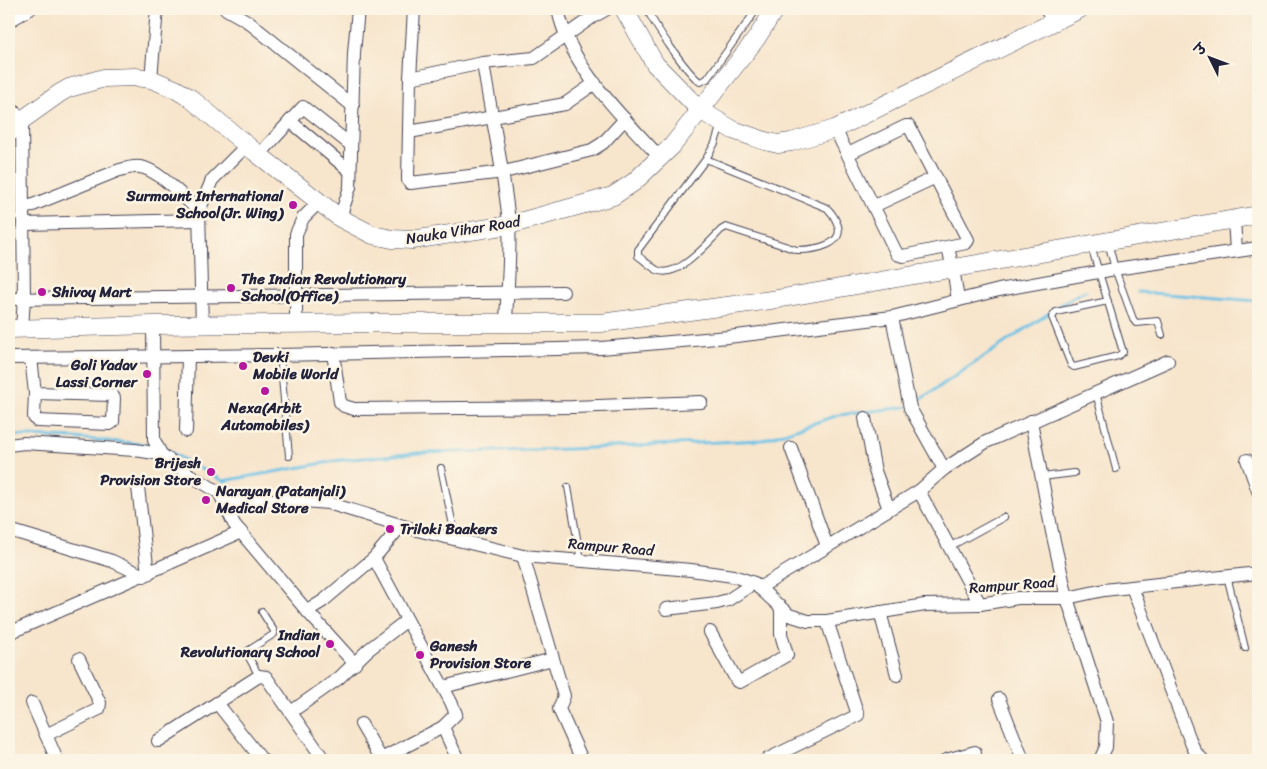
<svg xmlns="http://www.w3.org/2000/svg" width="1267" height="769" viewBox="0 0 1267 769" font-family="Sriracha,'Playpen Sans Deva',sans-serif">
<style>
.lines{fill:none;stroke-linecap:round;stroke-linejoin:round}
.stream{stroke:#69c1e6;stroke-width:3}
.lane-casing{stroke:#423f51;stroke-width:8}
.street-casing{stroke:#423f51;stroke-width:14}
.secondary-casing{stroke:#423f51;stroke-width:19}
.lane{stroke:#fff;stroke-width:6}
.street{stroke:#fff;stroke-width:12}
.secondary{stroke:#fff;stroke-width:18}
.poi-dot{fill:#b5179e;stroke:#fcf5e5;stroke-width:2}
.labels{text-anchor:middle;stroke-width:5;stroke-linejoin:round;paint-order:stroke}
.poi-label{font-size:15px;font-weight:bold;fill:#22223b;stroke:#fcf5e5;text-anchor:start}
.street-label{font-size:15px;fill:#22223b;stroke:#fcf5e5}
</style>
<rect width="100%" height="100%" fill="#fcf5e5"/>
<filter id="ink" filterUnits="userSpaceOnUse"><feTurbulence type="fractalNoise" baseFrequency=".02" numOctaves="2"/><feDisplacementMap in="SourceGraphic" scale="10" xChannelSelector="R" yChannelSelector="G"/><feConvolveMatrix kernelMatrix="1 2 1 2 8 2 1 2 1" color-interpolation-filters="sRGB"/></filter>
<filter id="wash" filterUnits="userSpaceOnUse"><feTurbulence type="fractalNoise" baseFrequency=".0096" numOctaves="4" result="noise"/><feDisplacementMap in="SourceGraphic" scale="20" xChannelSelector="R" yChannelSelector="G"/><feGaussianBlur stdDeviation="1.12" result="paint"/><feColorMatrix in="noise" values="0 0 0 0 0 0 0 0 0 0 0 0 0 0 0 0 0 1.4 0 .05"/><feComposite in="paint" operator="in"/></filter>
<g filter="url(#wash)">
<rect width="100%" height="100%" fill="#f7e5cc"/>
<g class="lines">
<g class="stream">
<polyline points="1138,292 1258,301"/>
<polyline points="912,405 1073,297 1085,291"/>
<polyline points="9,435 74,438 152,445"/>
<polyline points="163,448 223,481 341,460 418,453 569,449 762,440 839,415 906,407"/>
</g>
</g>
</g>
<g filter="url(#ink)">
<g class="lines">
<defs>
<g id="lane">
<path d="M647,9C654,25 687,73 700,82L707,79L757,9"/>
<path d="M706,159L827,208C831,212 834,216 836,221C849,245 814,250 797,250L726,227L721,230C709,242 677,280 657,270C651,267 644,260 638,256V250L706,159L715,143L721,124"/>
<polyline points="1108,242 1115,269 1133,319 1136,323 1158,321 1162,335"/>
<polyline points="1091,246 1123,352 1118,356 1074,367 1071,365 1052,317 1056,312 1108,301"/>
<polyline points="280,355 289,456"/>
<polyline points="1096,393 1116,469"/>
<polyline points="441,468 456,540"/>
<polyline points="1042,477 1074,473"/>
<polyline points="568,487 581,561"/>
<polyline points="949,547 1004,517"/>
<polyline points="1227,576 1245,648"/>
<polyline points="259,676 246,652 274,634 274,631 262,612"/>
</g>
<g id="street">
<polyline points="226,9 247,21 353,106"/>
<polyline points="414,9 410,78 483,63 534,58 591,18 607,9"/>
<path d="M558,9C568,63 617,111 653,150"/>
<polyline points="1046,9 1053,22"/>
<polyline points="9,21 30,9"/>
<path d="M483,63C491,116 504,169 509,223C511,253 507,292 506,323"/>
<polyline points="410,78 408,180 410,183 504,172 592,150 603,143 625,119"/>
<polyline points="151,79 157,9"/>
<polyline points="9,106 22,120 24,298 22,329"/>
<polyline points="290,121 350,171"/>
<polyline points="835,129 897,254 903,256 966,243 968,240 909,126 906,126 848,154"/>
<polyline points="409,132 565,104 595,83"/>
<polyline points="259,155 303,107 351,145"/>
<polyline points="874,206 936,177"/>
<path d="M23,209L117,171C124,169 132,166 140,167C158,169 185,199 199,211"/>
<polyline points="340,218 350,187 354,53 358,9"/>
<polyline points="1234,219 1236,251"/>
<polyline points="23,224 199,220"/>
<polyline points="948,248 953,268 958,300"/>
<polyline points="9,299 563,292"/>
<polyline points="892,317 910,408 944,469"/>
<polyline points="296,324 296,234 303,218 319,202"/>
<polyline points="153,325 154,440 161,454 190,475 232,500 292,500 328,503 413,529 523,556 691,570 733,576 754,583 789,615 808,621 827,621 925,605 980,604 1018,598 1067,598 1104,590 1258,573"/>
<polyline points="202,326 199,211 212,180 247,145"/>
<polyline points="333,353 340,402 344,406 354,409 573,407 701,402"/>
<polyline points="9,358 280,355 601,348 728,337 892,317 999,290 1115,269 1258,248"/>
<polyline points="31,358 35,393 34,417 37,421 110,424 113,422 114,398 112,395 35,393"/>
<polyline points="865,418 875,471 889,509"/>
<polyline points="1031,421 1052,532 1067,598 1107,722 1106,747 1100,760"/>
<polyline points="186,431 188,356"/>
<polyline points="9,445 24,443 135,450 161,454"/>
<polyline points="791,448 827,546"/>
<polyline points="1247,460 1258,491"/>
<polyline points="138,487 148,574"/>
<polyline points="919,491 980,604"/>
<polyline points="220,494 234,524 307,611 355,664"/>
<polyline points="401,526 374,558 451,702 456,714 443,727 458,760"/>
<polyline points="9,530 112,561 144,576"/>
<polyline points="523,556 564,696 559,709 582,760"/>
<polyline points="1132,587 1192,745 1196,753 1203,760"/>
<polyline points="759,588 919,491 944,469 986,442 1168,361"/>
<polyline points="666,609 717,603 728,600 754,583"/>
<polyline points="307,611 323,601 374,558"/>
<polyline points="880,612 897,675"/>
<polyline points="710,632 737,681 740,682 787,655 781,634 781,608"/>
<polyline points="9,633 241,532"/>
<polyline points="443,687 553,659"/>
<polyline points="999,699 1023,760"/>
<polyline points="32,703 57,760"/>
<polyline points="217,703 262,760"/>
<polyline points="291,712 339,678 368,650 407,620"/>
<polyline points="361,724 382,760"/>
<polyline points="46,735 99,709 100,703 79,659"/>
<polyline points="158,741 259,676 266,677 324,760"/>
<polyline points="381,759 443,727"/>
<polyline points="766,760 858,715 827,621"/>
<polyline points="946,760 975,752"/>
</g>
<g id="secondary">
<polyline points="624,9 655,64 700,110 733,130 765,141 778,144 791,142 835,129 1080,9"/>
<polyline points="9,133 22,120 60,93 69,88 104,78 135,77 151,79 175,89 190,98 255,152 340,218 373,235 392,239 412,240 509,225 613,196 634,182 672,146 756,39 775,9"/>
<polyline points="9,329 153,325 372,323 601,323 771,300 1258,215"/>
</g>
</defs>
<use href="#lane" class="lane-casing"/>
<use href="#street" class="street-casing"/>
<use href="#secondary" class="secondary-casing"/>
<use href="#lane" class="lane"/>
<use href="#street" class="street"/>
<use href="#secondary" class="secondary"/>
</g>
</g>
<g class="poi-dot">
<circle cx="293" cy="205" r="5"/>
<circle cx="231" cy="288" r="5"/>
<circle cx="42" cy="292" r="5"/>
<circle cx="243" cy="366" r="5"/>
<circle cx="147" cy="374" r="5"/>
<circle cx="265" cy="391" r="5"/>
<circle cx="211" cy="472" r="5"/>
<circle cx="206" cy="500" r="5"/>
<circle cx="390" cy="529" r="5"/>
<circle cx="330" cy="644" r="5"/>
<circle cx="420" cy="655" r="5"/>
</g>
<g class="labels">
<g class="poi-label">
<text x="283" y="201" text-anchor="end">Surmount International<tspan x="283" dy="17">School(Jr. Wing)</tspan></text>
<text x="241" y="284">The Indian Revolutionary<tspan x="241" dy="17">School(Office)</tspan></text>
<text x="52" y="297">Shivoy Mart</text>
<text x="253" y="362">Devki<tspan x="253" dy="17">Mobile World</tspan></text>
<text x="137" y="370" text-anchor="end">Goli Yadav<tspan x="137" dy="17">Lassi Corner</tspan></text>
<text x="265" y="413" text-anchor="middle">Nexa(Arbit<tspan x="265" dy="17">Automobiles)</tspan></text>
<text x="201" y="468" text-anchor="end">Brijesh<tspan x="201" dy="17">Provision Store</tspan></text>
<text x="216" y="496">Narayan (Patanjali)<tspan x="216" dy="17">Medical Store</tspan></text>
<text x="400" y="534">Triloki Baakers</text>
<text x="320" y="640" text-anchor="end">Indian<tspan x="320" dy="17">Revolutionary School</tspan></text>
<text x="430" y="651">Ganesh<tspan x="430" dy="17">Provision Store</tspan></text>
</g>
<g class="street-label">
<text transform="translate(463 230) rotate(-9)" y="5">Nauka Vihar Road</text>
<text transform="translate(611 547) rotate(5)" y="5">Rampur Road</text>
<text transform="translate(1012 585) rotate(-4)" y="5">Rampur Road</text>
</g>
</g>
<rect width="1267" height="769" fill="none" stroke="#fcf5e5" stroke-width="30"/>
<g transform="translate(1210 58) rotate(312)" stroke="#fcf5e5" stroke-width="4" paint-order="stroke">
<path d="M0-4L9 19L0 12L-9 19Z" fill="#22223b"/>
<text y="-8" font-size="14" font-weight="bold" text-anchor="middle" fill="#22223b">उ</text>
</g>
</svg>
